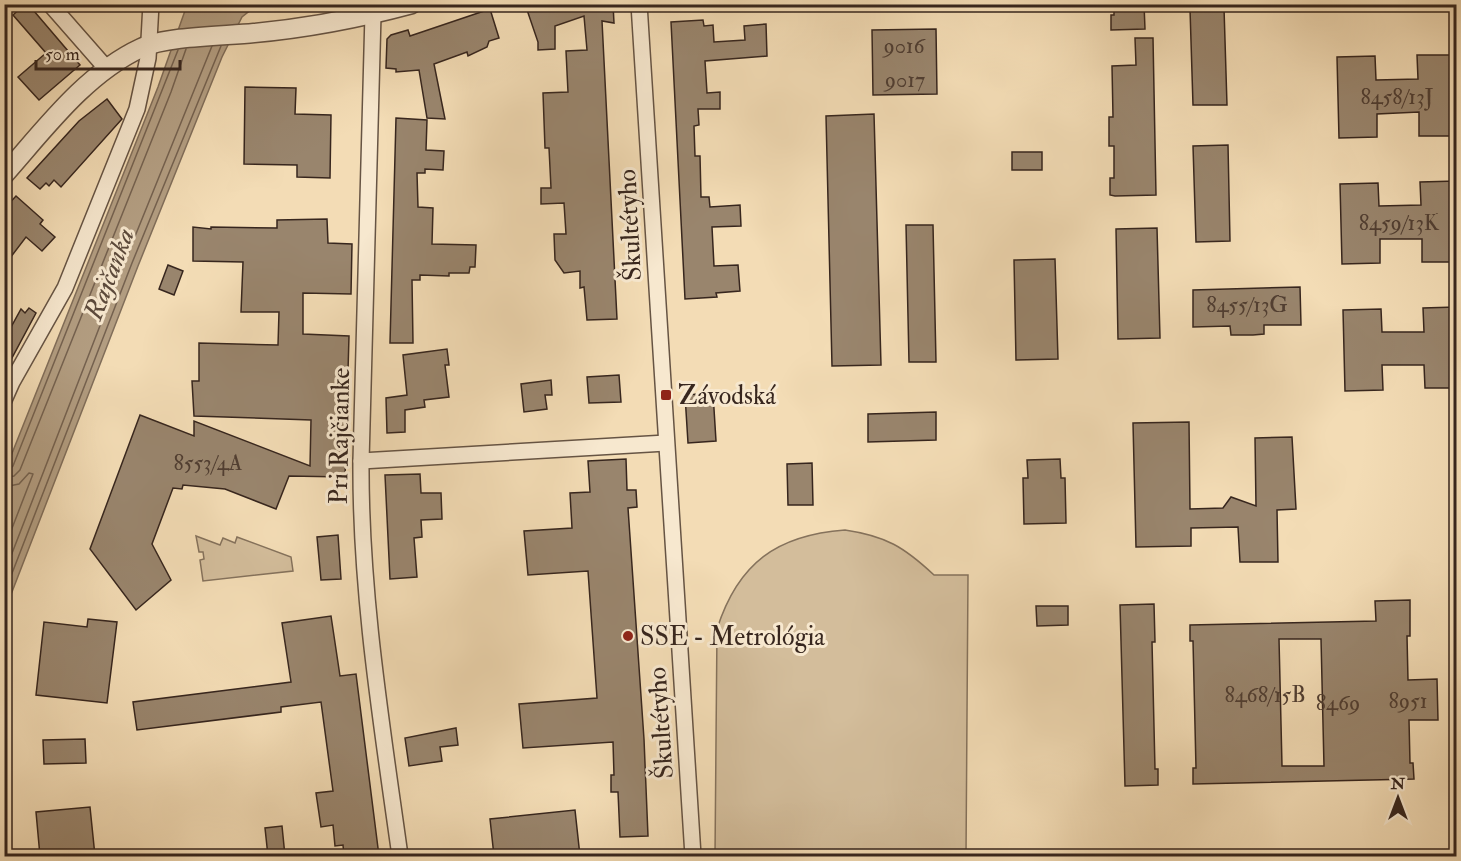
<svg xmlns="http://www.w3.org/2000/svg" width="1461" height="861" viewBox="0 0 1461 861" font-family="'IM FELL Double Pica',serif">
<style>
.green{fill:#d3bd9b;stroke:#85725c;stroke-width:1.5}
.water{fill:#b39e82;stroke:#816e5a;stroke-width:1.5}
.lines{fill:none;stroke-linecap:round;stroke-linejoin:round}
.shore{stroke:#756250;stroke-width:1.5}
.building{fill:#99856d;stroke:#37261e;stroke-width:1.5;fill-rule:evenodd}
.minor-casing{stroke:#665444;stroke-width:18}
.tertiary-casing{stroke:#665444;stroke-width:21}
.minor{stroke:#f7e8cf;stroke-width:15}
.tertiary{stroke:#f7e8cf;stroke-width:18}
.poi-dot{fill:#8f2418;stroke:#f7e8cf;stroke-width:2}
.labels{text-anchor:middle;stroke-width:6;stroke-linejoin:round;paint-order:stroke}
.number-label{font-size:22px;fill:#503e32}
.street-label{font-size:26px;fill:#37261e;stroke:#f7e8cf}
.poi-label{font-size:26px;fill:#37261e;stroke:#f7e8cf;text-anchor:start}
.water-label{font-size:27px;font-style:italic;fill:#5c4a3c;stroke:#f7e8cf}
</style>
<rect width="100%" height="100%" fill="#f3dcb5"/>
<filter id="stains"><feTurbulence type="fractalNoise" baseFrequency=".00333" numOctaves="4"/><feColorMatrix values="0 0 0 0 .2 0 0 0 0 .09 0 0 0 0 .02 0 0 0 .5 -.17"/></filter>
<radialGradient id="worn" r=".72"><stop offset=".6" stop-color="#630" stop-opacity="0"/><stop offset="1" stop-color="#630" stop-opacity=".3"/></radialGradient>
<g class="green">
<path d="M845,530C886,536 904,547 934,575H968L966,856H715L717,629C738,563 777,535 845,530Z"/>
<polygon points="196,536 220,545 223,538 235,543 237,537 291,557 293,571 203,581 200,560 204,559 203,552 199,552"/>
</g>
<polygon class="water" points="187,5 257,5 242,17 222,57 138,266 5,610 5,471 158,87"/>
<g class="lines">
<g class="shore">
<polyline points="4,471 9,470 13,466 178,50"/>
<polyline points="4,478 14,476 20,470 171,92 186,49"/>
<polyline points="4,487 19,484 29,473 33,474 4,549"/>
<polyline points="4,574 125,261 212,46"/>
<polyline points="4,594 132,263 221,46"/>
</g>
</g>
<g class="building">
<polygon points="25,4 28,4 80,65 39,100 18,77 46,53 13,15"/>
<polygon points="525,4 613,4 614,23 602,21 617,319 587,320 584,287 580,288 580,271 564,273 555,260 554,234 566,234 564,203 541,204 541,188 551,188 549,148 545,148 543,93 568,92 566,51 587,50 584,16 555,26 555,49 538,50 538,42"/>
<polygon points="1114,4 1144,4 1145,29 1111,30 1111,15 1114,15"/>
<polygon points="1224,8 1227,105 1193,105 1190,9"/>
<polygon points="490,9 499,38 489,41 487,47 468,56 467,52 434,64 445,119 427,118 419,70 396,72 396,69 386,68 387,39 391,35 408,30 410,36"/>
<polygon points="703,20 704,26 713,25 714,42 745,40 744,26 766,24 767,56 705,61 707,93 720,92 720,109 698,109 699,125 694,126 695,156 700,156 701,197 709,197 710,207 740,205 741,226 712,227 714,266 738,265 740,291 716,293 717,297 685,299 671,22"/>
<polygon points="936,29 937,94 873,95 872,30"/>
<polygon points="1135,38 1153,38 1156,195 1115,196 1110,195 1110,178 1114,178 1114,146 1109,146 1109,117 1113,117 1112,66 1136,65"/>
<polygon points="1417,55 1455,55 1456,136 1419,136 1419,112 1377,114 1377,137 1339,138 1337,57 1375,56 1376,80 1418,79"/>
<polygon points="245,87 296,88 295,114 331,115 330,178 297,177 297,165 244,164"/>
<polygon points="107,99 122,119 61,187 54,180 49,186 46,183 40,189 27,178 79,121"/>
<polygon points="874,114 881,365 832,366 826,116"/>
<polygon points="396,118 427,120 426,150 444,151 443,170 425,169 425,173 417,173 418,207 433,208 432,244 476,245 475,267 470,267 469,273 449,273 449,276 420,275 420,280 412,280 413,343 390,343"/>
<polygon points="1228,145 1230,241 1196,242 1193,146"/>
<rect x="1012" y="152" width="30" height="18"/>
<polygon points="1456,181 1456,262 1422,262 1422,239 1380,239 1380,263 1342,264 1340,184 1378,183 1379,206 1421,205 1420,182"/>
<polygon points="16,196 43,220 40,224 55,237 42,251 26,237 4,266 4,209"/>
<polygon points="327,219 328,243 352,244 351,294 303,293 303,334 349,336 345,477 289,476 276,509 225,489 183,485 182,489 173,488 152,544 171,580 136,610 90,549 140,415 194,436 194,421 310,466 311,420 194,416 192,381 199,381 199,343 278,345 279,312 241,312 243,262 193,261 193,227 211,229 211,227 277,228 277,220"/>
<polygon points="906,225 933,225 936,362 909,362"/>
<polygon points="1157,228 1160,338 1118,339 1116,229"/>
<polygon points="1055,259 1058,359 1016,360 1014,260"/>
<polygon points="168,265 183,271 174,295 159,289"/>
<polygon points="1300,287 1301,325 1264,325 1264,334 1253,335 1231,335 1230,326 1193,327 1193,290"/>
<polygon points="1456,307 1456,388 1425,388 1424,365 1382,365 1383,390 1345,391 1343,310 1381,309 1382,332 1424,332 1423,308"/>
<polygon points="29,308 36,313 6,369 4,340 21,309 25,313"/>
<polygon points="447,349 449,365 445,365 449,397 424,400 425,407 405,410 405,432 387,433 386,398 407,395 403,355"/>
<polygon points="619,375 621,402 589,403 587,377"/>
<polygon points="551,380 552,395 545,395 547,409 524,412 521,384"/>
<polygon points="713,393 716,441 688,443 685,395"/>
<polygon points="936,412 936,440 868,442 868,414"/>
<polygon points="1189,422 1190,509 1223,508 1231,497 1256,506 1255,438 1292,437 1296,509 1277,510 1278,562 1240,562 1238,527 1191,528 1191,546 1136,547 1133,423"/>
<polygon points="626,459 627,490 636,490 637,507 628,508 644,739 648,836 620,837 618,792 611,792 611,775 614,775 613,742 523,748 519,704 597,698 588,571 528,575 524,531 572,528 570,493 590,492 588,461"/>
<polygon points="1060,459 1061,478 1065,478 1066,523 1024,524 1023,478 1028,478 1027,460"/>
<polygon points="812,463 813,505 788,505 787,464"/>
<polygon points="420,474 421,493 441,493 442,519 421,520 422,537 414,538 417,577 390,579 385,475"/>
<polygon points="338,535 341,579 321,580 317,537"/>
<path d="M1410,600V636H1407L1408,680L1437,679L1438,720H1409L1410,763H1413L1414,779L1193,784V768H1196L1193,641H1190V625L1376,621L1375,601ZM1279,639H1321L1324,766H1282Z"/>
<polygon points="1154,604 1155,642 1152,642 1155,769 1158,769 1158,785 1125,786 1120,605"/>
<polygon points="1036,606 1068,606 1068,625 1037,626"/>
<polygon points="331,616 340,676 356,674 379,856 344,856 343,845 335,846 333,825 321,827 316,793 333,791 321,702 281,707 281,712 137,730 133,702 291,682 282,623"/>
<polygon points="88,619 117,622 107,703 36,695 44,622 87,627"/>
<polygon points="456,728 458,745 440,747 442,761 409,766 405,738"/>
<polygon points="85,739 86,763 44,764 43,740"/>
<polygon points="90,807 95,856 40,856 36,812"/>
<polygon points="575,810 580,856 494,856 490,819"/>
<polygon points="282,826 285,856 268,856 265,828"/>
</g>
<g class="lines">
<defs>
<g id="minor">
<polyline points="50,4 107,69"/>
<polyline points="639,4 693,856"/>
<path d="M373,14L361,461C360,593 382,726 400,856"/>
<polyline points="4,400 12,382 65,288 137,109 148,58 151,4"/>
<polyline points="361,461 666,443"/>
</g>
<path id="tertiary" d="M4,175C44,130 85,74 141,48C166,36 224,36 254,33C308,28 360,18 412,4"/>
</defs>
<use href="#minor" class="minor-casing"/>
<use href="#tertiary" class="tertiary-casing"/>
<use href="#minor" class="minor"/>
<use href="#tertiary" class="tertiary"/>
</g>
<g class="poi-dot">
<rect x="660" y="389" width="12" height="12" rx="3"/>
<circle cx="628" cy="636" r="6"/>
</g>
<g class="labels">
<g class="number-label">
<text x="904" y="53">9016</text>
<text x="905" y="87">9017</text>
<text x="1397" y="104">8458/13J</text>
<text x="1399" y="230">8459/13K</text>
<text x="1247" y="312">8455/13G</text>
<text x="208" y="470">8553/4A</text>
<text x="1265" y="702">8468/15B</text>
<text x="1408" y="708">8951</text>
<text x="1338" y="710">8469</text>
</g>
<g class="street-label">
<text transform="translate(629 225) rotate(-93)" y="9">Škultétyho</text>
<text transform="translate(339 436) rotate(-89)" y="9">Pri Rajčianke</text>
<text transform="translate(660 723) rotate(-94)" y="9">Škultétyho</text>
</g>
<g class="poi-label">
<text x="678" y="404">Závodská</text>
<text x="640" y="645">SSE - Metrológia</text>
</g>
<g class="water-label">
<text transform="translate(109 274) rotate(-69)" y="9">Rajčanka</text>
</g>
</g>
<rect width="1461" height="861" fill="none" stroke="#f3dcb5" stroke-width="24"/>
<rect x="6" y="6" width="1449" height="849" fill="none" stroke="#37261e" stroke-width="3"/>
<rect x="12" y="12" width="1437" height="837" fill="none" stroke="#37261e" stroke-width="1.5"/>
<g transform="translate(1398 798)" stroke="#f7e8cf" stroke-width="4.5" paint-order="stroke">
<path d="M0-4.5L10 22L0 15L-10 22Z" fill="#37261e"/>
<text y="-9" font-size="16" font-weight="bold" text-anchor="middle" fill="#37261e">N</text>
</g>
<path d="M36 60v9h144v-9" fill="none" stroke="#37261e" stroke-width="3"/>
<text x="45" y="60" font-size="18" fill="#37261e" stroke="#f7e8cf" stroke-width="4.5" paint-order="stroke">50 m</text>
<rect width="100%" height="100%" filter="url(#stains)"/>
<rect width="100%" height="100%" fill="url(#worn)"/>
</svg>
